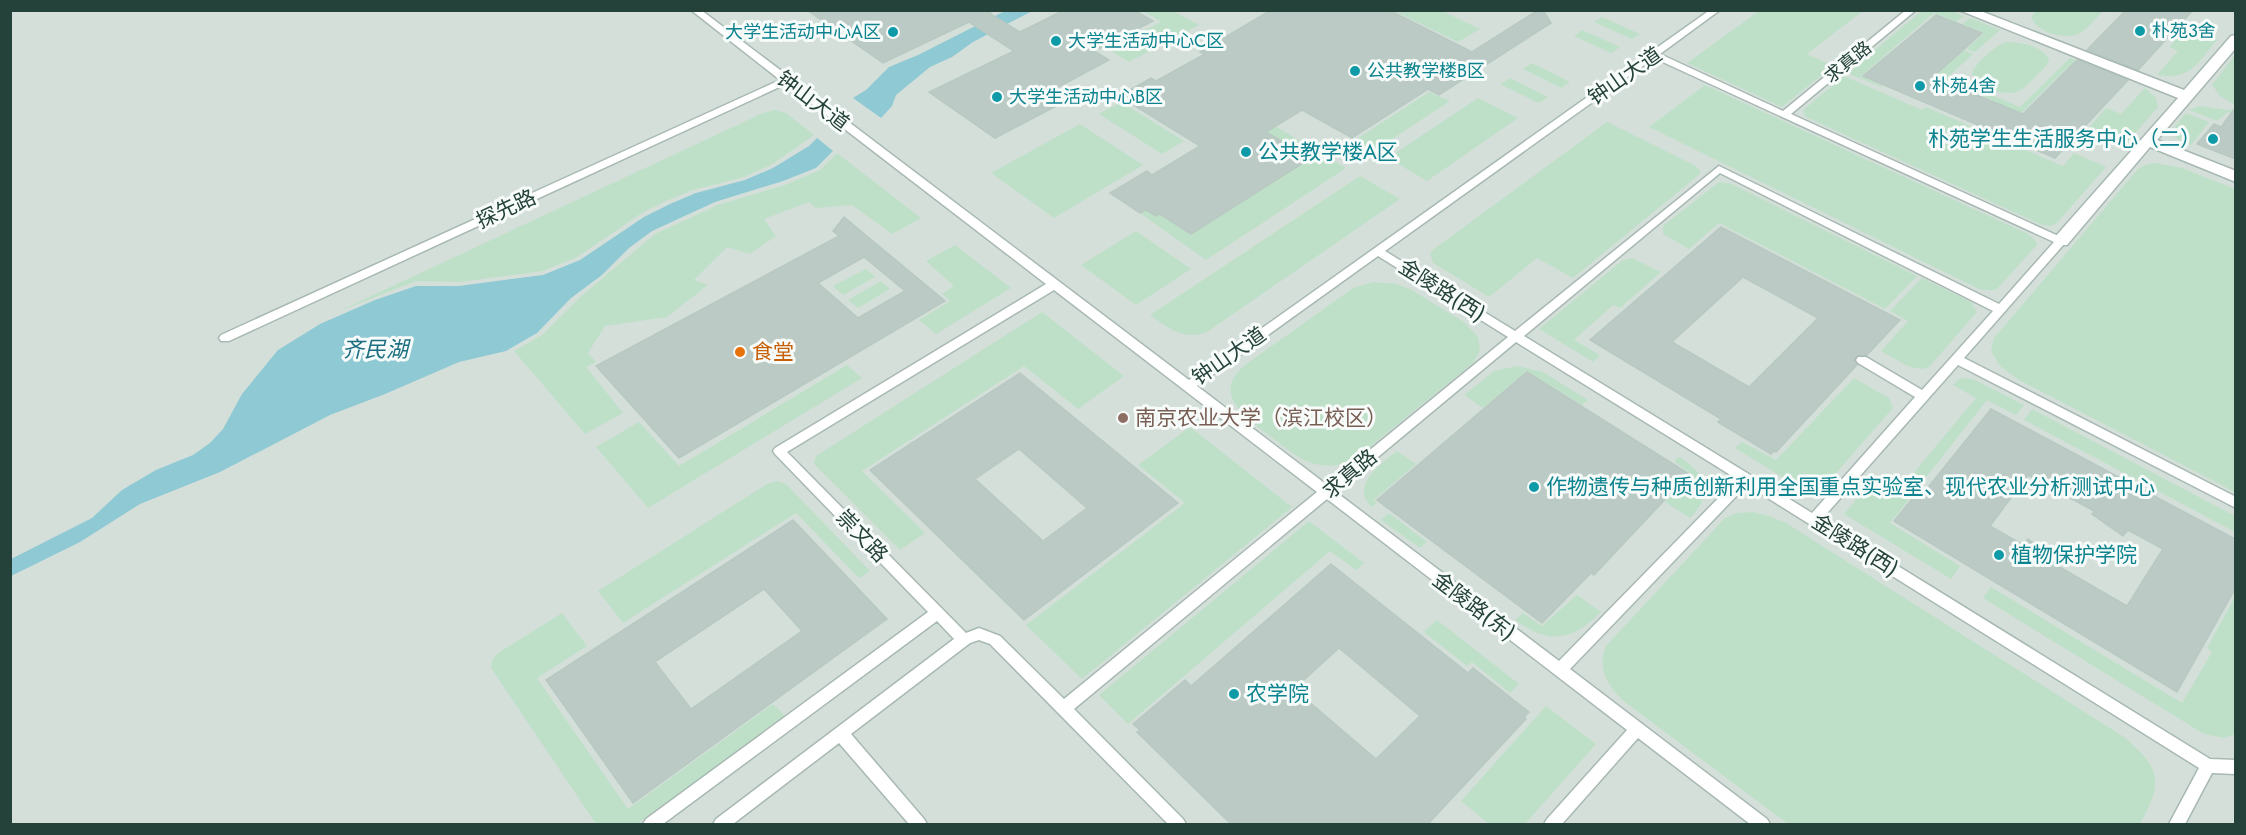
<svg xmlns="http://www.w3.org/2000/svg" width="2246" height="835" viewBox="0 0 2246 835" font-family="Jost,'Noto Sans SC',sans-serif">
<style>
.built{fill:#d4dfda}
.green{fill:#bfe0c8}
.water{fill:#8ec9d4}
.building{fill:#bbcac4;stroke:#b8c9c2;stroke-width:1.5;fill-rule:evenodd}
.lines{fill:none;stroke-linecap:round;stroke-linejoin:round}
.service-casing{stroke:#a8b8b2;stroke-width:3}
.minor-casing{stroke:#a8b8b2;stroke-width:3}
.service{fill:#fff;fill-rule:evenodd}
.minor{fill:#fff;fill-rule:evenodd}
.culture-dot{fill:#0f9aa8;stroke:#f7fbf9;stroke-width:2}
.food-dot{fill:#e8710a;stroke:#f7fbf9;stroke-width:2}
.education-dot{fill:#8d6e63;stroke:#f7fbf9;stroke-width:2}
.labels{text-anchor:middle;stroke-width:6;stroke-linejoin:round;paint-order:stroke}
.far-culture-label{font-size:18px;fill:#0d838f;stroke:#f7fbf9;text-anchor:start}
.far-street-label{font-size:18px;fill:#24423a;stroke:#f7fbf9}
.street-label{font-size:21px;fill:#24423a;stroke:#f7fbf9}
.culture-label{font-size:21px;fill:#0d838f;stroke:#f7fbf9;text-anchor:start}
.food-label{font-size:21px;fill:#c56008;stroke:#f7fbf9;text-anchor:start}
.education-label{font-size:21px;fill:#785e54;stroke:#f7fbf9;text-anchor:start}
.water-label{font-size:22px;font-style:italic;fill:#1c6f80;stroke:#f7fbf9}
</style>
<rect width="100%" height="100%" fill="#e6efeb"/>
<rect class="built" x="11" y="11" width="2224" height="813"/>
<g class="green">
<polygon points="1923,10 1951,11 1964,16 1956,22 1934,13 1861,76 1883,86 1881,87 1847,73"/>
<polygon points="1144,11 1173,11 1199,25 1129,62 1108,49 1161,22"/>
<polygon points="1394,11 1442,11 1480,29 1458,42"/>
<polygon points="1759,11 1759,10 1863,11 1807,54 1833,66 1782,107 1687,63"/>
<path d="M2036,11V10L2103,11C2096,18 2087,30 2078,34C2064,40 2036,32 2031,17Z"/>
<polygon points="1602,17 1640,34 1632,39 1594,22"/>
<polygon points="1970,18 2000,30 1975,52 1967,49 1984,33 1962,24"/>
<path d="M2185,29L2217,40C2197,63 2191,81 2157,75L2178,51L2169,47Z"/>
<polygon points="1582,30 1620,47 1611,53 1574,36"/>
<path d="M2006,42C2021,42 2040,45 2049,59C2048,66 2043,69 2038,74C2032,80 2026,88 2019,91C2004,97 1979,88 1972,74C1975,63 1995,46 2006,42Z"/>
<polygon points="1964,50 1973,54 1948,77 2020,107 2070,58 2098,69 2092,75 2069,66 2013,121 1984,109 1992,100 1941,79 1936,83 1930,81"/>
<polygon points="2235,55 2235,105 2220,96 2212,85"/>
<polygon points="1532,63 1570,82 1561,88 1523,69"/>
<polygon points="1844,76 1922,110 1926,107 2063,166 2074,153 2106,167 2056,224 2050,226 2040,224 1806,117 1803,110"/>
<polygon points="1510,78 1548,97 1539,103 1500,84"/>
<polygon points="1705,85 2028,234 2036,241 2037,245 1996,290 1981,290 1649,127"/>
<polygon points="2145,88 2156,98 2158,107 2124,146 2087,130 2106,108 2121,114"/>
<polygon points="1429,92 1450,101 1374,151 1355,140"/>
<polygon points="1478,98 1518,118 1427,181 1388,158"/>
<polygon points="1121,102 1184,141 1162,154 1099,114"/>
<polygon points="2200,106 2235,111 2235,115 2228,112 2217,121 2189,110"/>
<polygon points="775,110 786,113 814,135 771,165 744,177 693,190 666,201 642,213 577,257 543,271 460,282 416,281 337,312 763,113"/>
<polygon points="2186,113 2209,122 2191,145 2176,138 2171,132"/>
<polygon points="1607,122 1696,166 1700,171 1700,174 1573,278 1537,258 1489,297 1433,263 1430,254 1434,249"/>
<polygon points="1080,124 1143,165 1054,218 991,173"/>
<polygon points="1275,126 1346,168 1206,260 1140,213 1146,210 1156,216 1160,214 1191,234 1311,158 1267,132"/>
<polygon points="837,153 921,218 892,234 852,205 816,208 809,202 764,219 776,236 750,254 727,247 694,280 708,285 667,317 605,326 588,353 596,362 586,367 623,413 585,434 514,351 542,335 579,298 655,234 718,205 785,185 820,170"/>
<polygon points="2155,163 2182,168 2235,189 2235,492 2019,380 2000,366 1991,351 1994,338 2138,169 2145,165"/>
<path d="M1360,176L1400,199L1207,332C1184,341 1168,328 1150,315Z"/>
<polygon points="1719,182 1732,184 1917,276 1885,309 1719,223 1689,249 1663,234 1663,226"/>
<polygon points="1136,231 1191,269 1136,305 1081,265"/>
<polygon points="955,245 1011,288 936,334 919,320 950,301 942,294 954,286 926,261"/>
<polygon points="1632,258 1661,272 1620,308 1613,305 1574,340 1600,355 1593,362 1539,329 1623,260"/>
<polygon points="866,269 875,277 843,295 833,286"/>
<path d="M1922,278L1971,302L1977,312L1929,367C1914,374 1895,358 1881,351L1908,321L1890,311Z"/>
<polygon points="881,281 890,289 858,308 848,300"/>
<path d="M1373,282L1396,284L1410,289L1464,322L1478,337L1480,351L1473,363L1352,461C1340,466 1328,467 1315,464C1298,460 1285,447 1271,437C1247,419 1210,394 1245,365L1353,288Z"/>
<polygon points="1042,312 1124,376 1078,409 1024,366 862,471 925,533 900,550 817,467 814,462 816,456"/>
<polygon points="847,365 862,378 648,508 596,447 639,422 679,466"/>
<polygon points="1517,366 1543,372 1588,400 1582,405 1527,371 1483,408 1464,395 1494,371"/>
<polygon points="1854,378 1889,398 1893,408 1815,497 1735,448 1742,442 1776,460"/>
<polygon points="1966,378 1975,380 2024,405 2016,415 1987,400 1890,523 1960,566 1951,579 1844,514 1873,479 1897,493 1976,398 1953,385 1959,379"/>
<polygon points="2032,409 2235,516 2235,532 2024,420"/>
<polygon points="1190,427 1292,507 1082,679 1026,625 1185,503 1138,465"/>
<path d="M1397,451L1416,464L1374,500L1377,503L1372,507C1349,486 1382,463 1397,451Z"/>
<path d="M1679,457C1708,475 1714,493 1690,518L1665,502L1691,474L1674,461Z"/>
<polygon points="777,481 786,484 870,571 859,578 796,513 623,623 598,591 767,484"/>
<path d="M1753,512L1769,516L1786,523L2124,737C2162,769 2163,783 2140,824H1788L1626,703C1609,689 1596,669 1606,646L1725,518L1737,513Z"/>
<polygon points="1389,513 1427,542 1420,548 1381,520"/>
<polygon points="1309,521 1364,563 1356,570 1330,551 1128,724 1099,695"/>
<polygon points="1991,587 2182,703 2212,652 2207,648 2235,597 2235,734 2224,738 2204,734 1983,598"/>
<path d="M1577,595L1601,612C1572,641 1550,645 1515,620L1523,613L1542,626Z"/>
<polygon points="562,613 587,646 537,678 628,809 773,704 785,716 637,824 596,824 491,668 492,660 498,653"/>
<polygon points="1437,620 1519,684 1510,693 1472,662 1467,666 1424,632"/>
<polygon points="1546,706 1596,744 1525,824 1489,824 1461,801"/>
</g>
<g class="water">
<polygon points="1005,11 1032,11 973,42 952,57 930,67 896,95 892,106 881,118 853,98 866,90 889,67 918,55"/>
<polygon points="817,138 833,151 816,168 783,181 715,202 652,231 629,248 602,275 571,298 537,333 506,351 459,362 385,394 330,415 220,472 140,504 80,542 11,576 11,559 92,518 122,490 156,470 193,455 210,443 223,429 242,394 278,350 320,324 375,300 416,286 459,286 543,275 580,260 644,217 670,204 696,193 745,180 773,168 809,146"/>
</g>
<g class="building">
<polygon points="807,10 994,10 989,13 1020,32 1064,10 1134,10 1153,21 1094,51 1109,60 1051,91 1066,101 995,138 929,92 1014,51 969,22 883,63"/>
<polygon points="1271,10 1389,10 1472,52 1538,10 1543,10 1551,23 1439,95 1428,89 1352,138 1302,110 1266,132 1311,158 1191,234 1160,214 1156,216 1146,210 1140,213 1110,193 1147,171 1152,175 1200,146 1119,96 1151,78 1156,81 1205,54 1200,52"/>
<polygon points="2126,10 2193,10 2138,70 2087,50"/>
<polygon points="1936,15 1982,33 1933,77 2023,114 2077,60 2128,80 2055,158 1863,76"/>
<polygon points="2235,108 2235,159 2197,144 2214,124 2221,127"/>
<path d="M844,217L945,301L679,458L596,366L839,236L833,231ZM864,257L905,291L858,318L818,283Z"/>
<path d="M1721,227L1900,320L1867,355L1856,356L1854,361L1857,365L1776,452L1774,451L1771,454L1718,422L1721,419L1590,340ZM1743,277L1818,318L1749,387L1672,342Z"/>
<polygon points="1527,372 1689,474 1594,575 1591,573 1542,623 1377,500"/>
<path d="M1020,373L1178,503L1024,620L870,470ZM1019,449L1087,508L1043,541L975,479Z"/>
<path d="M1991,409L2235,539V589L2177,692L1894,521L1921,488L1926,490ZM2028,475L2094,511L2092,514L2123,536L2128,530L2163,549L2127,606L2056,565L2058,562L2028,539L2023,545L1990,526Z"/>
<path d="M793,520L887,619L633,803L546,680ZM764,589L802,631L691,709L655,662Z"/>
<path d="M1331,564L1468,673L1473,668L1529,712L1524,717L1526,719L1427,825H1232L1137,732L1140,730L1133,724L1185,680L1191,686ZM1339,648L1420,716L1376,759L1294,689Z"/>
</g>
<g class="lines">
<defs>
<path id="service" d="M691,10H701L1189,380L1710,10H1720L1660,54L1783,111L1906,10H1916L1791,114L2065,239L2066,241L2065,243L1964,358L2236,497V508L1958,365L1822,519L2210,759L2236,760V774L2212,773L2185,824H2169L2199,768L1747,485L1570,669L1767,819L1770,824H1750L1638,738L1562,824H1544L1547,819L1627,730L1327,499L1074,709L1183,819L1186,824H1168L990,644L979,640L970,643L851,734L924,819L927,824H909L839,743L733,824H713L716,819L954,639L937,621L663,824H643L646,819L928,612L775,454L773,451L775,448L1046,284L786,84L229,341H221L219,338L221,335L780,80ZM1654,58L2054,242L1999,304L1719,166L1515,331L1385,251ZM1720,173L1993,311L1922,390L1866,357H1858L1856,360L1858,363L1915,397L1812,513L1524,336ZM1378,256L1508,337L1327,485L1197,386ZM1054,290L1317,492L1064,699L1000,636L979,628L966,633L787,452ZM1516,342L1737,479L1559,661L1336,492Z"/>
<polygon id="minor" points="1959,10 1978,10 2184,90 2231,36 2236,35 2236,48 2157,140 2236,171 2236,182 2150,147 2067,245 2055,245 2053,241 2055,237 2178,98"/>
</defs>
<use href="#service" class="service-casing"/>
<use href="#minor" class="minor-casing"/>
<use href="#service" class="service"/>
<use href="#minor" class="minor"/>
</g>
<g class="culture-dot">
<circle cx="2140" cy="31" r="6"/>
<circle cx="893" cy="32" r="6"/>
<circle cx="1056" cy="41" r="6"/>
<circle cx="1355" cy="71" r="6"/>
<circle cx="1920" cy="86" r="6"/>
<circle cx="997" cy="97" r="6"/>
<circle cx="2213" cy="139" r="6"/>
<circle cx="1246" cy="152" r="6"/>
<circle cx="1534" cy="487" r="6"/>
<circle cx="1999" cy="555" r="6"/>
<circle cx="1234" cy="694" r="6"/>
</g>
<circle class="food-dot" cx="740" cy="352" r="6"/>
<circle class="education-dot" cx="1123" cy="418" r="6"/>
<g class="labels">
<g class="far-culture-label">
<text x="2152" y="37">朴苑3舍</text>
<text x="881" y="38" text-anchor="end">大学生活动中心A区</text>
<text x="1068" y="47">大学生活动中心C区</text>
<text x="1367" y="77">公共教学楼B区</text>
<text x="1932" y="92">朴苑4舍</text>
<text x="1009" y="103">大学生活动中心B区</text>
</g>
<g class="far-street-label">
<text transform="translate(1848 62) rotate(-39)" y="6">求真路</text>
</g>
<g class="street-label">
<text transform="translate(1625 76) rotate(-35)" y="7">钟山大道</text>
<text transform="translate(813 101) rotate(37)" y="7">钟山大道</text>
<text transform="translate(506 209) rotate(-25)" y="7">探先路</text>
<text transform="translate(1442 290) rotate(32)" y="7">金陵路(西)</text>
<text transform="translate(1229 356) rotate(-35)" y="7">钟山大道</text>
<text transform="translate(1350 474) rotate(-40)" y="7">求真路</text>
<text transform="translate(862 536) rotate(46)" y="7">崇文路</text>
<text transform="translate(1855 545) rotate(32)" y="7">金陵路(西)</text>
<text transform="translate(1474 606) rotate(37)" y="7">金陵路(东)</text>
</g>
<g class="culture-label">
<text x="2201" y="146" text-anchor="end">朴苑学生生活服务中心（二）</text>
<text x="1258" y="159">公共教学楼A区</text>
<text x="1546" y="494">作物遗传与种质创新利用全国重点实验室、现代农业分析测试中心</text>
<text x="2011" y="562">植物保护学院</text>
<text x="1246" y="701">农学院</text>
</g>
<g class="food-label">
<text x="752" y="359">食堂</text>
</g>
<g class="education-label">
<text x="1135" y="425">南京农业大学（滨江校区）</text>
</g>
<g class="water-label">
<text x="375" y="357">齐民湖</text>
</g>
</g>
<rect width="2246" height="835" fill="none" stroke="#24423a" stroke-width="24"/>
</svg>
